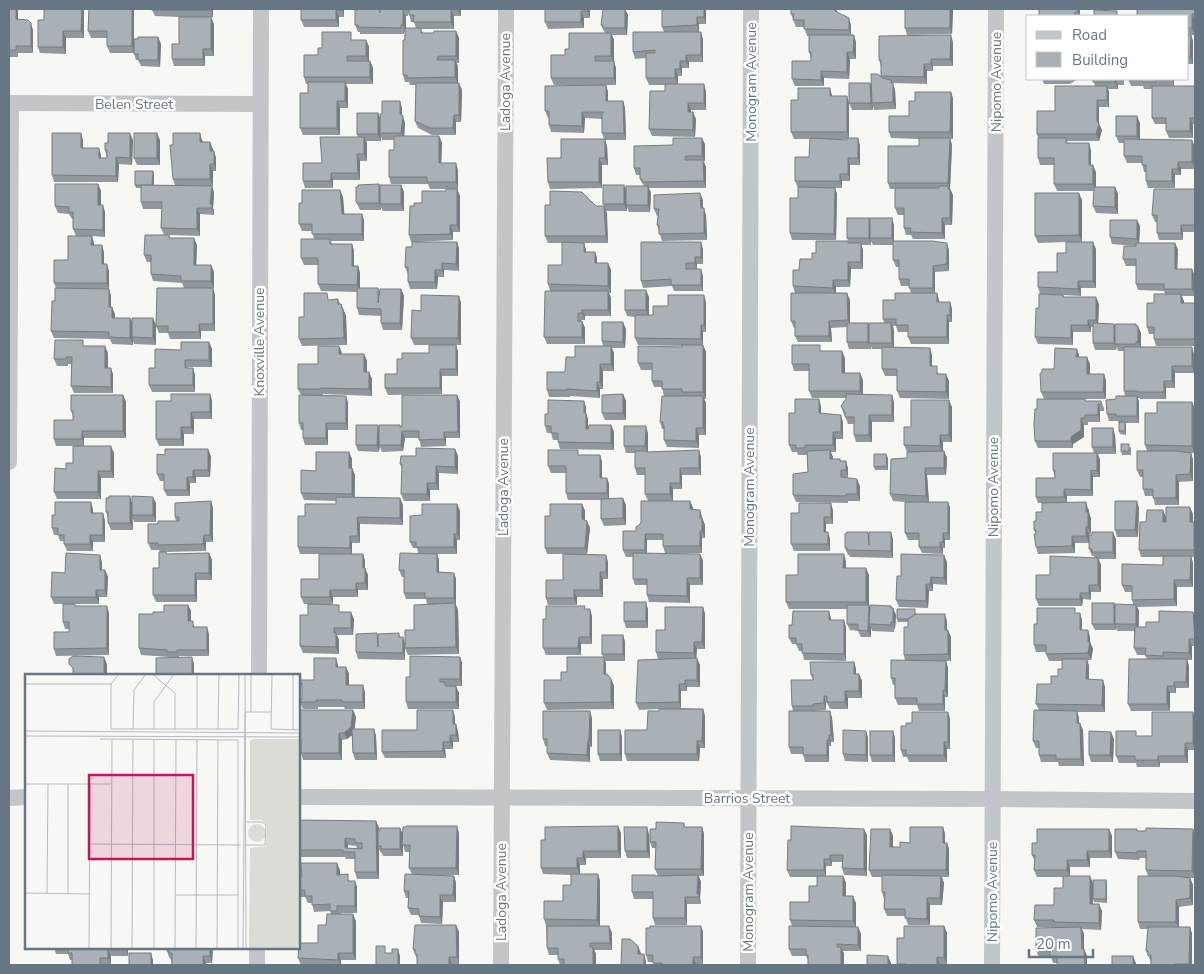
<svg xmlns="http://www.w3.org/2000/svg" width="1204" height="974" viewBox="0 0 1204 974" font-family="'Nunito Sans',sans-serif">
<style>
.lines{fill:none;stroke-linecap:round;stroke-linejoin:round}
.minor{stroke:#c2c6c9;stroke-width:16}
.wall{fill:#91989d;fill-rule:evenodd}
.shaded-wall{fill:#767c7f}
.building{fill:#a9b1b6;stroke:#767c7f;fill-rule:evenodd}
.labels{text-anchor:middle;stroke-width:5;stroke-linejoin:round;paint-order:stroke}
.street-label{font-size:14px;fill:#677684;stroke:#fff}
.inset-road{fill:none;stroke:#b4bbc0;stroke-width:1}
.view{fill:#c2185b;fill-opacity:0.15;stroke:#c2185b;stroke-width:2.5}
.inset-edge{fill:none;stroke:#677684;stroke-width:2.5}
</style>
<rect width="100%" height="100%" fill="#f7f7f4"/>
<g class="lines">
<g class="minor">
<polyline points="9,103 260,104"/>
<polyline points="9,462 11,103"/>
<polyline points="259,675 261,9"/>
<polyline points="299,797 991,799 1195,801"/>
<polyline points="9,798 26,797"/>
<polyline points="257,965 257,948"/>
<polyline points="501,965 506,9"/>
<polyline points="748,965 751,9"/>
<polyline points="992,965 996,9"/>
</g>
</g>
<g class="wall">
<polygon points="9,9 18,11 18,19 33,30 33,53 18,53 18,57 9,57"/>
<polygon points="44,9 84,9 84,38 66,38 66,54 40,53 38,47 44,20"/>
<polygon points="89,9 134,39 158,37 161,44 160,67 141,66 138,60 136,60 134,53 110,53 107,46 107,38 91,38 88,31"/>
<polygon points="213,9 213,17 185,17 214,24 214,56 205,56 205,66 174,66 172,59 179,44 179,17 155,16 152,10"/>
<polygon points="301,9 344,9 344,17 339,17 339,27 304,27 301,20"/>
<path d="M380,9H461V16H454V29H421L423,33H434L456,31L459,38V63H456L458,66V83L462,90L461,122H456V135H432L418,128L415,121L416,85H410L409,82H405L403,75L405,32H404V34H360V32H358L355,25L358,10L380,11ZM408,13H409L411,22H414L416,28H406L405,16H408Z"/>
<polygon points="590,9 590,18 584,18 584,28 548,29 545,22"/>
<polygon points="625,9 628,15 627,35 612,35 614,40 614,62 616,68 616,85 606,85 608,92 608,101 623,101 625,108 626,140 605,140 607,146 608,165 602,165 602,188 550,189 548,182 561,158 604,139 602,133 602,119 585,118 584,133 551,132 549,125 549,118 548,118 545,111 599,85 554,85 551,78 569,49 605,33 601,25"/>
<polygon points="706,9 706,24 699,24 699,32 692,32 703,39 703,62 689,62 689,68 682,68 682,76 678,76 678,84 706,91 706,110 691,110 691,112 696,119 695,137 652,136 649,129 665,91 665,85 649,85 646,78 646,58 635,59 633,52 664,32 662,27"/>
<polygon points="837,9 837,12 851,25 851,35 856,42 856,59 850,59 849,79 824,78 824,86 795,86 792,79 811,61 811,59 809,52 809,36 807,36 804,27 796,27 791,14"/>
<polygon points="1080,9 1080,16 1039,16"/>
<polygon points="1195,9 1195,35 1191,35 1193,41 1193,64 1188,64 1188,16"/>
<polygon points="953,10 952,34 907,35 905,28"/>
<polygon points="354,40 366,40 369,47 369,61 370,61 373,68 373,84 346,84 348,89 348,108 340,108 340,135 303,135 300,128 308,93 308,84 306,84 304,77 322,48"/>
<polygon points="953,42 953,66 933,66 933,71 927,71 927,84 893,83 895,90 896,109 874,110 873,106 873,110 852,110 849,103 870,83 871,86 881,76 881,66 879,60"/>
<polygon points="1042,79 1078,79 1070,84 1044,84"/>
<polygon points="1093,79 1124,79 1124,85 1118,85 1118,89 1108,89 1109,92 1109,107 1099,107 1099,124 1102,130 1099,141 1067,141 1068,143 1091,150 1091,165 1096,172 1096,187 1115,187 1118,194 1118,214 1096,213 1093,206 1094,191 1057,191 1054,184 1054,165 1040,165 1038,158 1038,138 1037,134 1055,111 1095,86"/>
<polygon points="1128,79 1174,79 1174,86 1195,86 1195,124 1193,124 1193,138 1169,138 1166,131 1166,124 1155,124 1152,118 1152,89 1144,89 1143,86 1131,86"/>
<path d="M832,95V96L849,103V138L860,145V165H850V181H842V188H835L837,194L836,240H792L790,233L798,198V188L795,181L809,157L810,139H794L791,132L798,100ZM828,139H847V140Z"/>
<polygon points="953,98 953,139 950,139 952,145 950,189 953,195 952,225 945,225 945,239 913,239 911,235 906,235 904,228 904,215 898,215 895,208 895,189 890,189 888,183 919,146 919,139 891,138 889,132 909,116"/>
<polygon points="402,108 402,116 405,123 404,136 439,136 442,143 441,163 458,170 458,189 430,189 428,184 391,184 389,177 394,150 394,140 382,140 381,136 381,141 366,141 367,143 367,161 360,161 360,180 333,180 333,188 305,188 303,181 322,163 358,137 357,134 380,117 382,114"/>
<polygon points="1140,123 1140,139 1195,147 1195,169 1181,169 1181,175 1175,175 1175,188 1148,188 1146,181 1146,172 1144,172 1142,163 1127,163 1124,156 1124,143 1119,143 1116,136"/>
<polygon points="83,140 83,148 101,155 101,158 107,158 105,150 108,143 133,140 132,165 119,164 118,182 54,182 52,175"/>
<polygon points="160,140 160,165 137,165 134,158"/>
<polygon points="202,140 203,142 213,149 216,158 216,171 213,171 213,186 207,186 212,186 214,193 213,208 214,211 214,215 200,214 200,236 169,235 170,238 197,245 196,265 211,265 214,272 214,288 184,288 182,283 153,281 151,274 151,262 147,262 144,255 164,235 161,228 162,209 143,209 141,202 141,188 136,188 135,185 154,174 154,185 175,185 173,179"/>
<polygon points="705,144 704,162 706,167 706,188 649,188 651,193 650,212 629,212 627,207 627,211 606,211 608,243 584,243 586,252 595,252 597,258 597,263 608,263 611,270 611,293 609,293 611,298 611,316 585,316 585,320 581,320 581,321 582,321 585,328 585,344 547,344 544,337 550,291 548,284 562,265 562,243 548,243 545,236 596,206 604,206 603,204 626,190 644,186 640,179 640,175 636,175 634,168"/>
<polygon points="98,184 101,191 101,205 105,212 105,237 92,236 94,245 104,252 104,264 109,271 109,290 111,296 111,307 115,314 115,318 130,318 132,322 153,318 156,325 156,345 134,344 133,341 133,345 112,344 110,339 54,338 51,331 56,288 54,283 68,260 76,236 73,229 73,219 72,219 69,214 58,213 55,206"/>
<polygon points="401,185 404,192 404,211 383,211 381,207 381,210 360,210 356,202 380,188"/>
<polygon points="457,189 460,196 460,232 453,232 453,240 416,242 457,242 459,249 459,271 444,270 444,277 438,277 437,289 410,289 408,282 408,274 405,267 412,247 412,242 411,242 409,235 414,206 446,191"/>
<polygon points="340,190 343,197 344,214 362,214 364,221 364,241 331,241 332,244 352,244 354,251 354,266 358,266 360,273 360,288 378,288 379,291 401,289 404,296 402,330 383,330 381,323 381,316 359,315 357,308 357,292 321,291 318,284 318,265 304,265 301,258 314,239 312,231 302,231 299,224 302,203"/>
<polygon points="1195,191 1195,232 1183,232 1183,240 1159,240 1157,233 1157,222 1155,222 1152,215"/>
<polygon points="703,200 703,208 706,215 707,240 662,241 657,225 658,216 657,216 654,209"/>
<polygon points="1082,200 1082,242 1096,249 1096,288 1081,288 1081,296 1063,295 1064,297 1099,304 1098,323 1115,327 1137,326 1141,333 1141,347 1194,354 1194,373 1175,373 1175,388 1166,388 1166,399 1140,399 1140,398 1138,398 1139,403 1139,423 1126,423 1126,435 1120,434 1119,431 1119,423 1118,421 1109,421 1107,414 1116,399 1125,396 1124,391 1124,351 1118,351 1117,347 1116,350 1095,350 1093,343 1093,327 1091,327 1091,332 1073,332 1073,345 1038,344 1035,337 1039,308 1063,295 1040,294 1038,287 1057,272 1066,253 1066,242 1038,243 1035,236"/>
<path d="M869,218L870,222L894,225V241L949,250V271L935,272V293L939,300V302H950L952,309V322H949V344H911L908,337V332H898L896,326H893L894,330V348L932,355V366L939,374L949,381V399L900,398L897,391V376H885L882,369V349H872L871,346V349H849L847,342V327L831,328L832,342H798L795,336V328H794L791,321L811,293H795L793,286L799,270L812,259L816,253L848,241L849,243L847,238ZM871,241L873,245H893V260L896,267H899V279L901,286H909L911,293L895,300L883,319L884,323L869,326L850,323V300L836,293V287H850L851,269H863V250L861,245H871Z"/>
<polygon points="1140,226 1139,243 1175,243 1178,250 1177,269 1195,276 1195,296 1182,296 1184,303 1195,304 1195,346 1156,346 1154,339 1154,334 1149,334 1147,327 1154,303 1165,294 1164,291 1138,290 1136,284 1136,266 1126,266 1123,259 1136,246 1112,244 1110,237"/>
<polygon points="703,249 703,264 697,264 697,269 703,276 703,291 674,291 672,286 643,288 641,281"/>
<polygon points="213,288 215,295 215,331 201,331 201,339 170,339 168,333 159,333 156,326"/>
<polygon points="459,296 461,303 461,345 456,345 458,352 458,376 442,376 442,394 388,395 385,388 397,374 402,359 429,353 429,345 414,345 411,338 421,311"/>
<polygon points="649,297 649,315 653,315 668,306 706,302 706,332 703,332 703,345 706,352 706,399 704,399 706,403 706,435 699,435 699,448 667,447 664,440 664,429 662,429 660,422 664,396 662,387 654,387 652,381 652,370 641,370 638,363 682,347 682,346 638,345 635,338 635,317 627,316 625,310"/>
<polygon points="338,299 340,304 341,304 346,316 347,345 302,346 299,339 304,317 330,300"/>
<polygon points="626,329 625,348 612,348 614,353 614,371 603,371 603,389 600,389 600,398 570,396 570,397 549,397 547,390 565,372 575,357 603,346 602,341"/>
<polygon points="209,342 212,349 212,367 188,367 188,368 193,368 195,375 195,392 152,392 149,385 155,368 181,350"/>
<polygon points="85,346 108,353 108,368 113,374 113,393 74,393 71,386 72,364 68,364 68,366 57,366 54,359"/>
<polygon points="339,346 342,354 364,354 367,361 367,372 369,372 372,379 372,396 323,394 323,395 346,396 348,403 348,430 328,430 328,445 305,445 303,438 303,430 301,430 299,423 301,395 298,389 318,364"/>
<polygon points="822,351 845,358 845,373 863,380 863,395 894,402 894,422 872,422 872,442 856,442 854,435 854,424 848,424 845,416 843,412 841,406 846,399 846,398 812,398 809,391 809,371 794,371 792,364"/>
<polygon points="1079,355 1079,357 1090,364 1090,374 1104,374 1106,381 1106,399 1085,399 1086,401 1101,401 1104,408 1104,411 1100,411 1100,422 1088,422 1088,425 1084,425 1084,437 1073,444 1073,448 1038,448 1035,441 1037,409 1066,399 1044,399 1041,392 1054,369"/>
<polygon points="210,394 212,401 212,419 194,419 194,434 184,434 184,446 159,446 156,439 171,401"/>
<polygon points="623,394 626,401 626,420 605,420 602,413"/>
<polygon points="123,395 126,402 126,438 84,438 84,446 56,446 54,439 73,420 73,416 71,411"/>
<polygon points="457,395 460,402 460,438 446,438 446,446 421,447 419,438 405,438 403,451 382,452 380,447 379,452 358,451 356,445 379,429 400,425 401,427 402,427"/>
<polygon points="584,401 586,408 586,413 588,419 588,429 611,425 614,432 614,450 560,449 558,442 558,440 553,440 551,433 547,433 545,426 548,414"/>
<polygon points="1192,402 1195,409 1194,453 1189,453 1191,453 1193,460 1193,481 1179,482 1179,505 1155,505 1153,496 1145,496 1143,489 1143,477 1140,477 1137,470 1147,451 1145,445 1157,413"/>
<polygon points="821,406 821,413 843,422 843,439 836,439 836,452 831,452 833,459 840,459 841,461 848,468 848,477 844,478 860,486 860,501 848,501 848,503 796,502 793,495 808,472 807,455 798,455 797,452 792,452 789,445 795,413"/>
<polygon points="952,407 952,442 943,442 943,451 944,451 947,458 946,475 927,475 929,502 948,502 950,508 950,540 945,540 945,548 943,548 943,554 922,553 919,547 919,540 908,540 905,533 905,502 893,501 890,494 907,458 907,452 904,445 911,427"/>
<polygon points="648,433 648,452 701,457 701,475 682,475 682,489 673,489 673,501 690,501 693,509 702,517 705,525 705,538 702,538 702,553 665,553 663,546 663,540 647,540 647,553 703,560 703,585 690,585 690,603 649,602 647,595 647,585 635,585 633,579 633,557 626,557 623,550 641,523 648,501 645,494 645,475 637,475 635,468 635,453 626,453 624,446"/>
<polygon points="1115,435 1116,454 1098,454 1100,460 1100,477 1093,477 1093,496 1067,496 1067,503 1089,509 1089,512 1091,519 1091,534 1089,534 1089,543 1075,543 1075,553 1038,554 1036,547 1036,534 1034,530 1036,521 1042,512 1042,503 1038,503 1036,497 1055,478 1053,470 1094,453 1092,447"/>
<polygon points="1131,447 1131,455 1122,455 1121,451"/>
<polygon points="455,449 458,456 458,474 439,473 439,490 430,490 430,501 404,501 401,494 402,469 400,464 416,456"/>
<polygon points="349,452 352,459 352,468 355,475 355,497 403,505 403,525 360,524 360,543 352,543 352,554 363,554 365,561 365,568 368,575 368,590 358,590 358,597 333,597 333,604 304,604 301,597 319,579 319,554 300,554 298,547 305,516 336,504 336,501 304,500 301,493 316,471"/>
<polygon points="114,453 114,478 101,478 101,499 57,499 54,492 66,469 73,463"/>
<polygon points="580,455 600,455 602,462 602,478 607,478 609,484 609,499 626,505 626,525 604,526 601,519 601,500 568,500 566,493 566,473 551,473 548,466"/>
<polygon points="211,456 210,477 196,477 196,483 190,483 190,496 167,496 164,490 164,481 160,481 157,474"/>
<polygon points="888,458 888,470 875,470 874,467"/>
<polygon points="211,501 213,508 213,542 206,542 206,551 166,552 167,554 209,553 212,560 212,580 197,580 197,602 156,602 153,595 159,568 160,552 159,550 151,550 148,543 158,524 176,521 175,517"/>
<polygon points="132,502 156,503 156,522 134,522 132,517 133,530 111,530 108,523 108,518 106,512"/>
<polygon points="457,504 460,511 460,540 457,540 457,554 437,554 439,560 439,572 454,573 456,579 456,605 458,610 459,654 408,655 405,648 427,604 426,599 406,599 404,593 404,577 402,577 399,570 418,553 417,548 413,548 410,542 422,515"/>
<polygon points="582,504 585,511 585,520 590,528 587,554 606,555 608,562 608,579 603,579 603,597 577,597 577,605 548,605 546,598 563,580 563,554 547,554 545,548 550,516"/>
<polygon points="1139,508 1138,537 1117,537 1115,530"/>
<polygon points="93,509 93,513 105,520 105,542 93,542 93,551 67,551 64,544 64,541 60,541 58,535 54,535 52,528 55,515"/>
<polygon points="833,510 833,524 826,524 826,532 830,539 830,551 794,551 791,544 799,513"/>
<polygon points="1193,514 1193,522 1194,522 1195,525 1195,557 1191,557 1193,563 1193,587 1177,587 1177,606 1137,607 1139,611 1139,627 1146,627 1159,622 1195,617 1195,646 1192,646 1192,660 1187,660 1189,666 1189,688 1176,688 1176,693 1170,693 1170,711 1131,711 1128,704 1147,659 1145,655 1137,655 1134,648 1134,631 1117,631 1116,628 1116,630 1095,630 1092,624 1114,603 1115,607 1133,604 1132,600 1132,592 1125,592 1122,585 1163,565 1163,557 1141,557 1139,550 1146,522 1166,517 1166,522"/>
<polygon points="869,535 893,539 893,558 850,557 849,555 848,555 845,548"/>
<polygon points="1116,539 1116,559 1099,559 1101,565 1101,592 1091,592 1091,600 1083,599 1082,606 1039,606 1036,599 1094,558 1094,556 1092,556 1089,549"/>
<polygon points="846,561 846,568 869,575 869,605 870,608 891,606 892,608 893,608 896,615 895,629 894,629 894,632 872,631 871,628 871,637 861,637 858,631 850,630 847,624 847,609 789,609 786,602 798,575"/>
<polygon points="102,562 102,570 105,570 108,577 107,597 99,597 99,604 54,604 51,597 65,573"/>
<polygon points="947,562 947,585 933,584 933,591 929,591 928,608 899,607 896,600 901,576"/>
<polygon points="188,605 191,611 191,621 195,627 209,634 209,656 179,656 179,657 194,664 194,675 169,657 141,655 139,648 153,614 164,612"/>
<polygon points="75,606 109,613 109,655 56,656 54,649 69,632 69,629 65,629 63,622"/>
<polygon points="703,607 705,614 705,649 697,649 696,658 700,665 700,687 687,687 687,691 681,691 681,708 703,709 705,716 705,748 700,748 699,761 627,761 625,754 647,730 659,711 659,709 639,710 636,703 658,659 656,652 665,630"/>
<polygon points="586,609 592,616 592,644 581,644 581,655 546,655 543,648 546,619"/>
<polygon points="648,609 648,628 626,628 624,621"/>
<polygon points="342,612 354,619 353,635 337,635 339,640 339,654 303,653 300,646 308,615"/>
<polygon points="916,613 916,614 947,621 947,630 951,637 951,661 946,661 948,668 948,697 945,697 945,711 919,711 917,705 898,705 895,698 895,685 893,685 891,678 905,661 904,655 908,627 908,622 898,622 897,619"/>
<polygon points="1077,613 1082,620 1082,630 1090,637 1090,642 1093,649 1091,660 1087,660 1089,666 1089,679 1105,687 1105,712 1077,712 1079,718 1079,723 1083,730 1084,766 1059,766 1058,762 1041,762 1039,755 1039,748 1036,748 1033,741 1039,710 1036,704 1051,684 1058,676 1062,669 1062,661 1049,661 1046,654 1046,652 1036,652 1034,645 1037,624"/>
<polygon points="831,618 831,620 846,627 846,661 804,660 802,651 799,651 796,644 792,644 789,638 792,625"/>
<polygon points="399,633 405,660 358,659 356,652 378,637"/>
<polygon points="623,635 625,642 625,661 605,661 606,664 606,674 611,679 614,686 614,709 547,710 544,703 567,672 603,657 602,654"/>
<polygon points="460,657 462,663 462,686 446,686 459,693 459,709 408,709 406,702 410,677"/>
<polygon points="854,662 856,669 856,674 859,674 862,681 862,698 848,698 848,709 830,709 827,703 826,703 826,710 815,711 830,711 832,718 834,742 831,742 831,746 829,746 829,762 805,762 803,754 791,754 789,747 793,711 792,706 813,680 811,675"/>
<polygon points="338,665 338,667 346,667 349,674 349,685 365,692 365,709 345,709 344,707 318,707 318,709 303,709 300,702 302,699 302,687 300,683 314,680"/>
<polygon points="299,710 353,710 356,717 354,729 374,729 376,736 377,760 355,760 353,753 352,735 347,739 342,740 342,760 303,760 301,753 301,746 300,746 299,743"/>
<polygon points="453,710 455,717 455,724 458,731 459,742 453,742 453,749 445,749 446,758 385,758 382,752 417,730"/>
<polygon points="948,712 950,719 950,749 947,749 947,762 909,762 907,757 903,757 901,750 906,726"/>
<polygon points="1193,712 1195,750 1188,750 1188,763 1160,763 1160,767 1137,767 1136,763 1119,763 1116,756 1137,736 1152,736"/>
<polygon points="592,718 592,747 590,747 590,762 550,760 547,753 547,746 545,746 543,739"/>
<polygon points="620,730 622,737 622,761 600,761 598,754"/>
<polygon points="866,731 868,738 868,762 845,761 843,754"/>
<polygon points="893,731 895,738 895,762 872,762 870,755"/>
<polygon points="1114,739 1113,762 1091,762 1089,755"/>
<path d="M299,820L376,821L379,828V830L400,828L403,835L459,833V875H418L454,876L456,883V902H443L442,924L421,923L419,915H411L408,908L409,898H406L404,891L412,874L409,868V852H405L403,845V856H383L382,853H381L379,849V879H357L355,872V859H346L345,857H299ZM348,845L356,846L357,848H348Z"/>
<polygon points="684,823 685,827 702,827 704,834 704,876 699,876 701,882 700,898 701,904 687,904 687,925 655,925 653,918 653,899 634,899 632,892 655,875 655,876 671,876 658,876 655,869 656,848 652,848 650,842 656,829"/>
<polygon points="943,827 945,834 945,843 947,843 949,849 949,877 942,877 944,883 942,905 930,905 930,925 908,925 905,916 887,916 884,909 884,899 882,892 882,877 872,877 869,870 890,829 893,836 893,847 900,847"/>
<polygon points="1109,829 1112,836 1112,858 1090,858 1090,867 1070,867 1070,876 1093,883 1106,880 1107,884 1107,903 1094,902 1093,899 1093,904 1102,911 1101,930 1082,929 1084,934 1084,949 1087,956 1087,965 1057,965 1057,963 1053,963 1051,957 1039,957 1036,951 1055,927 1037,927 1034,920 1054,905 1063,888 1063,877 1037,877 1034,870 1035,862 1032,855 1037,843"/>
<polygon points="1193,829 1195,836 1195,878 1190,878 1193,885 1193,905 1179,907 1179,927 1190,927 1192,934 1192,965 1151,965 1151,962 1146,951 1148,929 1140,929 1138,922 1148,876 1146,870 1146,858 1140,858 1139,860 1118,859 1115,852 1138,831"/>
<polygon points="621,833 621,858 586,858 586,865 580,865 580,874 598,874 600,881 600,926 609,926 612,933 612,950 594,950 596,954 596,965 560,965 558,959 558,955 549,955 547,948 546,926 544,919 563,901 571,885 571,875 543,874 541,868"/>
<polygon points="649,834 650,858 627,858 625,851"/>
<polygon points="867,835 867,876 844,875 842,868 842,862 832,862 832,866 826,866 826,876 843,876 846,883 846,896 856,903 856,927 858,927 861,934 861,951 843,951 844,954 844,965 808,960 806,956 792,956 789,949 792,926 790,920 809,902 817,886 817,877 790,877 787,870"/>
<polygon points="340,870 340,874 350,881 355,881 357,887 357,913 340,913 356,921 356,960 341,960 341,965 301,965 298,958 318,943 326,925 331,914 330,911 314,912 312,903 308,903 305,897 301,897 299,890 299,877"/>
<polygon points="456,925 459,932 459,964 452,964 452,965 417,959 413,949"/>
<polygon points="701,926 703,932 703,964 696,964 696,965 654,965 653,962 648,962 646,955"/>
<polygon points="944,926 947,933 947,964 940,964 940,965 898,965 897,964 904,938"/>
<polygon points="54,948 128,948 128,956 111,956 111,965 72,965 72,960 70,960 68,954 56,954"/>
<polygon points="167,948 213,948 212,963 206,963 206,965 172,965 171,960 170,958 169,957 167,951"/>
</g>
<g class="shaded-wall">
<polygon points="16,9 18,9 18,26 16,19"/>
<polygon points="82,9 84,9 84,38 81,31"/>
<polygon points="132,9 134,9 134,53 132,46"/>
<polygon points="211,9 213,9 213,17 211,10"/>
<polygon points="342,9 344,9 344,17 342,10"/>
<polygon points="451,9 454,16 454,29 451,22"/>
<polygon points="458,9 461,9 461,16 458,10"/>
<polygon points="588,9 590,9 590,18 588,11"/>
<polygon points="625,9 628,15 627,35 625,28"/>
<polygon points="704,9 706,9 706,24 704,17"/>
<polygon points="950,9 952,9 953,10 952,34 950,28"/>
<polygon points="1078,9 1080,9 1080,16 1079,16 1078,12"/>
<polygon points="336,10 339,17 339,27 336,20"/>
<polygon points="403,10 406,17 406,32 403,25"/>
<polygon points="581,11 584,18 584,28 581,22"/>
<polygon points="1192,14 1195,21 1195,35 1192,28"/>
<polygon points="211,17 214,24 214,56 211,49"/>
<polygon points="697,17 699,24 699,32 697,25"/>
<polygon points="849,18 851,25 851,37 849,30"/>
<polygon points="31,23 33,30 33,53 31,46"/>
<polygon points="63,31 66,38 66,54 63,47"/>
<polygon points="456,31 459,38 459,63 456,56"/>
<polygon points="701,32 703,39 703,62 701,55"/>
<polygon points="611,33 614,40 614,62 616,68 616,85 614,78 614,62 611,56"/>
<polygon points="854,35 856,42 856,59 853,52"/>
<polygon points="951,35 953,42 953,66 950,59"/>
<polygon points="1191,35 1193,41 1193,64 1190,57"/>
<polygon points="158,37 161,44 160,67 158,60"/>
<polygon points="366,40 369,47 369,63 366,56"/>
<polygon points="203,49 205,56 205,66 203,59"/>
<polygon points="847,52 850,59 849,79 847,72"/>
<polygon points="686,55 689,62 689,68 686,61"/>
<polygon points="931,59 933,66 933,71 931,64"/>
<polygon points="455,60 458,66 458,84 455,77"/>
<polygon points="370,61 373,68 373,84 370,77"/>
<polygon points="680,61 682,68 682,76 680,69"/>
<polygon points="924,64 927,71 927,84 924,77"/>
<polygon points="675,69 678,76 678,85 675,78"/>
<polygon points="821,71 824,78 824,86 821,80"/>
<polygon points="1115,79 1118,85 1118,89 1115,82"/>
<polygon points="1172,79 1174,79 1174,86"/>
<polygon points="891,80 895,90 896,109 893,102"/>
<polygon points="345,82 348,89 348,108 345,101"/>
<polygon points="459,83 462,90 461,122 459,115"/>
<polygon points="870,83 873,90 872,103 873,110 871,103"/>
<polygon points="704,84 706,91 706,110 704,103"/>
<polygon points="606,85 608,92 608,108 606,101"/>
<polygon points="1107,86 1109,92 1109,107 1107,100"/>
<polygon points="830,88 832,95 832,103 830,96"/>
<polygon points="951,92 953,98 953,139 950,132"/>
<polygon points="847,96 849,103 849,138 847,132"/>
<polygon points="1097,100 1099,107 1099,124 1102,130 1099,141 1096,134"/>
<polygon points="337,101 340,108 340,135 337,128"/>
<polygon points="400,101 402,108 402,121 400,114"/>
<polygon points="623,101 625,108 626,140 624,133"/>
<polygon points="688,103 691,110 691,119 688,112"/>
<polygon points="582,112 585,118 584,133 582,126"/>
<polygon points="693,112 696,119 695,137 693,130"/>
<polygon points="378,113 381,120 380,133 381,136 381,141 378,134"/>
<polygon points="454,115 456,122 456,135 453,128"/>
<polygon points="403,116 405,123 404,140 401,133"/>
<polygon points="1137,116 1140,123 1140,143 1137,136"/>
<polygon points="1190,118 1193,124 1193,138 1190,131"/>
<polygon points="81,133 83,140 83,155 81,148"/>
<polygon points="130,133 133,140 132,165 130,158"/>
<polygon points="157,133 160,140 160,165 157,158"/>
<polygon points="200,133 202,140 203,149 200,142"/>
<polygon points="439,136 442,143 441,170 439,163"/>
<polygon points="364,137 367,143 367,161 364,154"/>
<polygon points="702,138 705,144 705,162 702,156"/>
<polygon points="858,138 860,145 860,165 858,158"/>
<polygon points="950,138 952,145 950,189 948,183"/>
<polygon points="605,139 607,146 608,165 605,158"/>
<polygon points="1192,140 1195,147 1195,169 1192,162"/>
<polygon points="210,142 213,149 213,158 210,151"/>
<polygon points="1089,143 1091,150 1091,172 1089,165"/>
<polygon points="99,148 101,155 101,165 99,158"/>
<polygon points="214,151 216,158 216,171 214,164"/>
<polygon points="357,154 360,161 360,180 358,173"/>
<polygon points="116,157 119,164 118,182 116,176"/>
<polygon points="599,158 602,165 602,188 599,182"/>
<polygon points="848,158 850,165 850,181 848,174"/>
<polygon points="703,160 706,167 706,188 704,181"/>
<polygon points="1178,162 1181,169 1181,175 1178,169"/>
<polygon points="456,163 458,170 458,189 456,182"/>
<polygon points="210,164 213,171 213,186 210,179"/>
<polygon points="1093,165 1096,172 1096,191 1093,184"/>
<polygon points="1172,169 1175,175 1175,188 1172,181"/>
<polygon points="153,171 154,174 154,188 152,185"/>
<polygon points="331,173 333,180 333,188 331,181"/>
<polygon points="840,174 842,181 842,188 840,181"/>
<polygon points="98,184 101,191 101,212 98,205"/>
<polygon points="379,184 381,191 380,204 381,210 379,203"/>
<polygon points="401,185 404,192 404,211 401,204"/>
<polygon points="624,185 627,192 627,211 624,204"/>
<polygon points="212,186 214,193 213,208 214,211 214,215 210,204"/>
<polygon points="648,186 651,193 650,212 648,205"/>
<polygon points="1115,187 1118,194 1118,214 1115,207"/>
<polygon points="835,188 837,194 836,240 834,234"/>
<polygon points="457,189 460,196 460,232 457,225"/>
<polygon points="950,189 953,195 952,225 950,218"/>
<polygon points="340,190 343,197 345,221 342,214"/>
<polygon points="700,193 703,200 703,215 701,208"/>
<polygon points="1079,193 1082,200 1082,242 1079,235"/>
<polygon points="103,205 105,212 105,237 103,230"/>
<polygon points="604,206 607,213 608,243 606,236"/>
<polygon points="197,208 200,214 200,236 197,229"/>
<polygon points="704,208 706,215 707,240 704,233"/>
<polygon points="362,214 364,221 364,241 362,234"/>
<polygon points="869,218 871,225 870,238 871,245 869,238"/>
<polygon points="892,218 894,225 894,245 892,238"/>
<polygon points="942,218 945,225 945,239 942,233"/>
<polygon points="1137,220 1140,226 1139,246 1137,239"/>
<polygon points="450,225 453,232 453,240 450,234"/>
<polygon points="1181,225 1183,232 1183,240 1181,233"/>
<polygon points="92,236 94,243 94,252 91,245"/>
<polygon points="194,238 197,245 196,272 194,265"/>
<polygon points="457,242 459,249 459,271 456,264"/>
<polygon points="701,242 703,249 703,264 701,257"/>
<polygon points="1093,242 1096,249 1096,288 1093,281"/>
<polygon points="584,243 586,250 586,258 584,252"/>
<polygon points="861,243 863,250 863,269 861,262"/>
<polygon points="947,243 949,250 949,271 947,264"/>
<polygon points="1175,243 1178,250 1177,276 1175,269"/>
<polygon points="352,244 354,251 354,273 352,266"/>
<polygon points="102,245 104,252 104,271 102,264"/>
<polygon points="595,252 597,258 597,270 595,263"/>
<polygon points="695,257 697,264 697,270 695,263"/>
<polygon points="848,262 851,269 850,287 848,280"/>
<polygon points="442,263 444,270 444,277 442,270"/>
<polygon points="608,263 611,270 611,293 608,286"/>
<polygon points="107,264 109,271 109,290 107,283"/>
<polygon points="211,265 214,272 214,288 211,281"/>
<polygon points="358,266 360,273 360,292 357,285"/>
<polygon points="933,266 935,272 935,295 933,288"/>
<polygon points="701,269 703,276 703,291 701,285"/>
<polygon points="1192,269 1195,276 1195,296 1192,289"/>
<polygon points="435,270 438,277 437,289 435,282"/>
<polygon points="833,280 836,287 836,295 833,288"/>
<polygon points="1078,281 1081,288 1081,296 1078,289"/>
<polygon points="213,288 215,295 215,331 213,324"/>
<polygon points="109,289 111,296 111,314 109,307"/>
<polygon points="401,289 404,296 402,330 400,323"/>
<polygon points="646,290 649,297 649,317 646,310"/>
<polygon points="608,291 611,298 611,316 608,310"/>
<polygon points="847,293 850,300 850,327 848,320"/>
<polygon points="937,293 939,300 939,309 937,302"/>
<polygon points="1181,294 1184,301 1184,310 1181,303"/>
<polygon points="704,295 706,302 706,332 704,325"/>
<polygon points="459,296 461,303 461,345 458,338"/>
<polygon points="1096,297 1099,304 1098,327 1096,320"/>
<polygon points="950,302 952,309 952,322 950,315"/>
<polygon points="341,304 346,316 347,345 344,338"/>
<polygon points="112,307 115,314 115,325 112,318"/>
<polygon points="582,310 585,316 585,320 582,313"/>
<polygon points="947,315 949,322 949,344 947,337"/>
<polygon points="130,318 133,325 132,337 133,341 133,345 130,338"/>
<polygon points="153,318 156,325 156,345 153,338"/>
<polygon points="1088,320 1091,327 1091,332 1088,325"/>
<polygon points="582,321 585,328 585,344 582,337"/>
<polygon points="829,321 831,328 832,342 829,336"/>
<polygon points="623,322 626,329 625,348 623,342"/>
<polygon points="868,323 871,329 869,343 871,349 868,342"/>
<polygon points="891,323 894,330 894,349 892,343"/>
<polygon points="199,324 201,331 201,339 199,332"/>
<polygon points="1114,324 1117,330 1115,344 1116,350 1114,343"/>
<polygon points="1136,324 1138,330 1138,326 1141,333 1141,348 1138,342"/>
<polygon points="701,325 703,332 703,345 706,352 706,399 703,392 703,345 701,339"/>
<polygon points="1071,325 1073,332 1073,345 1071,338"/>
<polygon points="209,342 212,349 212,367 209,360"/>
<polygon points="456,345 458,352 458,376 456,369"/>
<polygon points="105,346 108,353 108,374 105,368"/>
<polygon points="339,346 342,353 342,361 339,354"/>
<polygon points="611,346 614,353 614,371 611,364"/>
<polygon points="1192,347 1194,354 1194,373 1192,366"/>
<polygon points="930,348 932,355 932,373 930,366"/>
<polygon points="1077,349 1079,355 1079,364 1076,357"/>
<polygon points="842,351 845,358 845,380 842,373"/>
<polygon points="364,354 367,361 367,379 364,372"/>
<polygon points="1087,357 1090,364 1089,381 1087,374"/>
<polygon points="600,364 603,371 603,389 600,382"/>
<polygon points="1172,366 1175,373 1175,388 1172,381"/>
<polygon points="111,368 113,374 113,393 111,387"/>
<polygon points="193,368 195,375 195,392 193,385"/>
<polygon points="440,369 442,376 442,394 440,388"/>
<polygon points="369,372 372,379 372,396 369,389"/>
<polygon points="860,373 863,380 863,398 860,391"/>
<polygon points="946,374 949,381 949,399 946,392"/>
<polygon points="1104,374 1106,381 1106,399 1103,392"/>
<polygon points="1164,381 1166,388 1166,399 1164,392"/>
<polygon points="597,382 600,389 600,398 597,391"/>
<polygon points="210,394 212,401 212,419 210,412"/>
<polygon points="623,394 626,401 626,420 623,413"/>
<polygon points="123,395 126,402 126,438 123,431"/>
<polygon points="457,395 460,402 460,438 458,432"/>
<polygon points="892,395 894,402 894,422 892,415"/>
<polygon points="346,396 348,403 348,430 346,423"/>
<polygon points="703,396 706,403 706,435 703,428"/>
<polygon points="1137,396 1139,403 1139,423 1137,416"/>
<polygon points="819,399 821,406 821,420 819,413"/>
<polygon points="949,400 952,407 952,442 949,435"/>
<polygon points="584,401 586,408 586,413 588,419 588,436 586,429 584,413"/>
<polygon points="1192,402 1195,409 1194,453 1192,446"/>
<polygon points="1098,404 1100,411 1100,422 1098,415"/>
<polygon points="191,412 194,419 194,434 191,427"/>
<polygon points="841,415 843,422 843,439 841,432"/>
<polygon points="869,415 872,422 872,442 869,435"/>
<polygon points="1081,418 1084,425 1084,437 1073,444 1073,448 1071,441 1071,437"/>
<polygon points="1125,422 1126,425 1126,435 1125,431"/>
<polygon points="326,423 328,430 328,445 326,438"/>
<polygon points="378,425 380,432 379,445 379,452 377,445"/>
<polygon points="400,425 405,438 403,451 401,445"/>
<polygon points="611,425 614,432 614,450 611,443"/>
<polygon points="646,426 648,433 648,453 649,459 645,446"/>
<polygon points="181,427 184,434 184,446 181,439"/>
<polygon points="696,428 699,435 699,448 696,441"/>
<polygon points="1113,428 1115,435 1116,454 1113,447"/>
<polygon points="82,431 84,438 84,446 82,439"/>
<polygon points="444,432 446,438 446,446 444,439"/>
<polygon points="833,432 836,439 836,452 833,445"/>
<polygon points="940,435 943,442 943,453 940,446"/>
<polygon points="111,446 114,453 114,478 111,471"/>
<polygon points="208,449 211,456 210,477 208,470"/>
<polygon points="455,449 458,456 458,474 455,467"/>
<polygon points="699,450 701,457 701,475 699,468"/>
<polygon points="830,450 833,457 833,466 830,459"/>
<polygon points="944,451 947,458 946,475 944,468"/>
<polygon points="349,452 352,459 352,475 349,468"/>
<polygon points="1097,453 1100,460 1100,477 1097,471"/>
<polygon points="1191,453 1193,460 1193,481 1190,474"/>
<polygon points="886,454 888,458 888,470 887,466"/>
<polygon points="600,455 602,462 602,484 600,478"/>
<polygon points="846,461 848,468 848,477 846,470"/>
<polygon points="436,466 439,473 439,490 436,483"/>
<polygon points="352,468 355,475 354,501 352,494"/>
<polygon points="680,468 682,475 682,489 680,483"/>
<polygon points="925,468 927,475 929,503 926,496"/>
<polygon points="193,470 196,477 196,483 193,477"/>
<polygon points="1091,470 1093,477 1093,496 1091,490"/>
<polygon points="98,471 101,478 101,499 98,492"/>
<polygon points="1176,475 1179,482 1179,505 1176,498"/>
<polygon points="187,477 190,483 190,496 187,490"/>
<polygon points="607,478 609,484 609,500 607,493"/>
<polygon points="857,479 860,486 860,501 857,494"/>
<polygon points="427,483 430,490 430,501 427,494"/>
<polygon points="670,483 673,489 673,501 670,494"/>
<polygon points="1064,489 1067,496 1067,503 1064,497"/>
<polygon points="130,496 132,503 133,530 130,523"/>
<polygon points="153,497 156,503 156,522 153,515"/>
<polygon points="400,498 403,505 403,525 400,518"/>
<polygon points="623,498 626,505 626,525 623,518"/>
<polygon points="211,501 213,508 213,542 210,535"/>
<polygon points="690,501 693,508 692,516 690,509"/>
<polygon points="1137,501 1139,508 1138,537 1135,530"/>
<polygon points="91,502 93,509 93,520 91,513"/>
<polygon points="948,502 950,508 950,540 948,533"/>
<polygon points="1086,502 1091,519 1091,534 1088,527 1086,512"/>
<polygon points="831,503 833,510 833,524 831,517"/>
<polygon points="457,504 460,511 460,540 457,534"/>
<polygon points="582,504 585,511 585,526 582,519"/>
<polygon points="1190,507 1193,514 1193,529 1190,522"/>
<polygon points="700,510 702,517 702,525 700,518"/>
<polygon points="1163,510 1166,517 1166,529 1163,522"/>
<polygon points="103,513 105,520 105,542 103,535"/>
<polygon points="357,517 360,524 360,543 358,536"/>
<polygon points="824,517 826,524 826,539 824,532"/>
<polygon points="702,518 705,525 705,538 702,531"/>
<polygon points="587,521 590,528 587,554 585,548"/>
<polygon points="1194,522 1195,525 1195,553 1194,550"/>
<polygon points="1086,527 1089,534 1089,543 1086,536"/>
<polygon points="700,531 702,538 702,553 700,546"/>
<polygon points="828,532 830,539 830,551 828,544"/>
<polygon points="891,532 893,539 893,558 891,551"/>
<polygon points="1113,532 1116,539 1116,559 1113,552"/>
<polygon points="943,533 945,540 945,548 943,542"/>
<polygon points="454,534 457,540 457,554 454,547"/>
<polygon points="645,534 647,540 647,557 645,550"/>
<polygon points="90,535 93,542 93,551 90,544"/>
<polygon points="204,535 206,542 206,551 203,544"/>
<polygon points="350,536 352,543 352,555 350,548"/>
<polygon points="1072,536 1075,543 1075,553 1072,546"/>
<polygon points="940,542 943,548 943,554 940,547"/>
<polygon points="209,553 212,560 212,580 209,573"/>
<polygon points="363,554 365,561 365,575 363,568"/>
<polygon points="437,554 439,560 439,579 437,572"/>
<polygon points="700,554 703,560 703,585 700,578"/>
<polygon points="844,554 846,561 846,575 843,568"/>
<polygon points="100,555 102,562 102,577 100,570"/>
<polygon points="606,555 608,562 608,579 606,572"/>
<polygon points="944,555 947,562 947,585 944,578"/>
<polygon points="1191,556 1193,563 1193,587 1190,580"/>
<polygon points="1098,558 1101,565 1101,592 1098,585"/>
<polygon points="365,568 368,575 368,590 365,583"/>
<polygon points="866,568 869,575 869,605 871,612 869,624 871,628 871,637 868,631 869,608 866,602"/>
<polygon points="105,570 108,577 107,597 105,590"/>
<polygon points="600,572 603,579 603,597 600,590"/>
<polygon points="195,573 197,580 197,602 195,595"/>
<polygon points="454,573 456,579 456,605 454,598"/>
<polygon points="931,577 933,584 933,591 930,584"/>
<polygon points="687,578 690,585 690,603 687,596"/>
<polygon points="1174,580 1177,587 1177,606 1174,599"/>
<polygon points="356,583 358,590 358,597 356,590"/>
<polygon points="926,584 929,591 928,608 926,601"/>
<polygon points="1089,585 1091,592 1091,600 1089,593"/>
<polygon points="96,590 99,597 99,604 96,597"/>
<polygon points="330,590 333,597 333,604 330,597"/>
<polygon points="574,590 577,597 577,605 574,598"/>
<polygon points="1080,593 1083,599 1082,606 1080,599"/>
<polygon points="646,602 648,609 648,628 646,621"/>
<polygon points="455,603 458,610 459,654 456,647"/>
<polygon points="1114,603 1116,610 1115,624 1116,630 1114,624"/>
<polygon points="188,605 191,611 191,628 188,621"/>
<polygon points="1136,605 1139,611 1138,631 1136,624"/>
<polygon points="107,606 109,613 109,655 107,648"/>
<polygon points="891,606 893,612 893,608 896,615 895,629 893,622"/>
<polygon points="703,607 705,614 705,649 702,642"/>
<polygon points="590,609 592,616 592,644 590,637"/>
<polygon points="829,611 831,618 831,627 829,620"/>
<polygon points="351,612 354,619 353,635 351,628"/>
<polygon points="1193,612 1195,617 1195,641 1195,639"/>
<polygon points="1080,613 1082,620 1082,637 1080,630"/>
<polygon points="945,614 947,621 947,637 945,630"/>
<polygon points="844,620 846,627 846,661 844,654"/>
<polygon points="207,627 209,634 209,656 207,650"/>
<polygon points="334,628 339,640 339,654 336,647"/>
<polygon points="948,630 951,637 951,661 948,654"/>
<polygon points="1088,630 1090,637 1090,642 1093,649 1091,660 1088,653"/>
<polygon points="623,635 625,642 625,661 623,654"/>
<polygon points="403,637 405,643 405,660 403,653"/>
<polygon points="579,637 581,644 581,655 578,648"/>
<polygon points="1189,639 1192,646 1192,660 1189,653"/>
<polygon points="694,642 697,649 696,660 694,653"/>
<polygon points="104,657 107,664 107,675 104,675"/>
<polygon points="192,657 194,664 194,675 192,675"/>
<polygon points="460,657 462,663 462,686 460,679"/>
<polygon points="604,657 606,664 606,681 604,674"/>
<polygon points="336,658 338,665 338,674 336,667"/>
<polygon points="697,658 700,665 700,687 697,680"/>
<polygon points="1087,659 1089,666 1089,686 1086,679"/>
<polygon points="1187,659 1189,666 1189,688 1186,682"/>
<polygon points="946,661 948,668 948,697 945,690"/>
<polygon points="854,662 856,669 856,681 854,674"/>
<polygon points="346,667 349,674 349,692 346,685"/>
<polygon points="859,674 862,681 862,698 859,691"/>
<polygon points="611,679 614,686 614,709 611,702"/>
<polygon points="685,680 687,687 687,691 685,684"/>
<polygon points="1103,680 1105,687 1105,712 1102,705"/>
<polygon points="1174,682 1176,688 1176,693 1174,686"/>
<polygon points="679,684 681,691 681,708 679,702"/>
<polygon points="363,685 365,692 365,709 363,702"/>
<polygon points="456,686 459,693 459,709 456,702"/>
<polygon points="1167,686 1170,693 1170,711 1167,704"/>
<polygon points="943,690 945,697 945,711 943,704"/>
<polygon points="845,691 848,698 848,709 845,702"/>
<polygon points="824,696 826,703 826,710 824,703"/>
<polygon points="703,709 705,716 705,748 702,741"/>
<polygon points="353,710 356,717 354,734 347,739 344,733"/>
<polygon points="453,710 455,717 455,731 453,724"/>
<polygon points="590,711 592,718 592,747 589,740"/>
<polygon points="830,711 832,718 834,742 831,735"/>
<polygon points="1077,711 1079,718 1079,730 1077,723"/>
<polygon points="948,712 950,719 950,749 948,742"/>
<polygon points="1193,712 1195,718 1195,750 1193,743"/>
<polygon points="1080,723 1083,730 1084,766 1081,759"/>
<polygon points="456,724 458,731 459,742 456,735"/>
<polygon points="374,729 376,736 377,760 375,753"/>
<polygon points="620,730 622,737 622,761 620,754"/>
<polygon points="866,731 868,738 868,762 866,755"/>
<polygon points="893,731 895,738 895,762 893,755"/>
<polygon points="1111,732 1114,739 1113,762 1110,755"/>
<polygon points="339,733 342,740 342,760 339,753"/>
<polygon points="450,735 453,742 453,749 450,742"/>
<polygon points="829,735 831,742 831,746 829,740"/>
<polygon points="588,740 590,747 590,762 587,755"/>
<polygon points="827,740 829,746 829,762 827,755"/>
<polygon points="697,741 700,748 699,761 697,754"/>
<polygon points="443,742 445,749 446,758 443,751"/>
<polygon points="944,742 947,749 947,762 944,755"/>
<polygon points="1185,743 1188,750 1188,763 1185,756"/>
<polygon points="1158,756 1160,763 1160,767 1158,760"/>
<polygon points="376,821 379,828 379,846 378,846 379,849 379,879 377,872"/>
<polygon points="457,826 459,833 459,875 456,868"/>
<polygon points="618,826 621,833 621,858 618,851"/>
<polygon points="647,827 649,834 650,858 647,851"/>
<polygon points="702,827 704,834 704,876 701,869"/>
<polygon points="943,827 945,834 945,849 943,843"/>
<polygon points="400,828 403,835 403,856 400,849"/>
<polygon points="864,829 867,835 867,876 864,869"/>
<polygon points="890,829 893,836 893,854 890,847"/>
<polygon points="1109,829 1112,836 1112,858 1109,851"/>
<polygon points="1193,829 1195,836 1195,878 1192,871"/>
<polygon points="345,838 348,845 348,852 345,848"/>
<polygon points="947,843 949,849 949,877 946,870"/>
<polygon points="583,851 586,858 586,865 583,858"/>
<polygon points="1087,851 1090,858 1090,867 1087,860"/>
<polygon points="830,855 832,862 832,866 830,859"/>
<polygon points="577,858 580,865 580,875 577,868"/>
<polygon points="824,859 826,866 826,877 824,870"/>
<polygon points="1067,860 1070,867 1070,877 1067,870"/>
<polygon points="337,863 340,870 340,881 337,875"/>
<polygon points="598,874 600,881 600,926 597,920"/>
<polygon points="698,875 701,882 700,898 701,904 697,894"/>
<polygon points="454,876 456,883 456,902 453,895"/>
<polygon points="843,876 846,883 846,903 843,896"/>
<polygon points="941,876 944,883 942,905 940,898"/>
<polygon points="1090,876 1093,883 1092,911 1090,904"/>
<polygon points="1190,878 1193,885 1193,905 1190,898"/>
<polygon points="1106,880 1107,884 1107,903 1106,899"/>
<polygon points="355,881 357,887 357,913 355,906"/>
<polygon points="440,895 443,902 442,924 440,917"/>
<polygon points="853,896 856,903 856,928 853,921"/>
<polygon points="685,897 687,904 687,925 685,918"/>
<polygon points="927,898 930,905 930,925 927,919"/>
<polygon points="1176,900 1179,907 1179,929 1176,922"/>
<polygon points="1099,904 1102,911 1101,930 1099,923"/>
<polygon points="353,914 356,921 356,960 353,953"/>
<polygon points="456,925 459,932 459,964 457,957"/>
<polygon points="609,926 612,933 612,950 610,943"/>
<polygon points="701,926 703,932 703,964 701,957"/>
<polygon points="944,926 947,933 947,964 944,958"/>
<polygon points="858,927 861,934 861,951 858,945"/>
<polygon points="1081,927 1084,934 1084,956 1082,949"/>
<polygon points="1190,927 1192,934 1192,965 1190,965 1189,964"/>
<polygon points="638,946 641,953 640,961 638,954"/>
<polygon points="593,947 596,954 596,965 593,965"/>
<polygon points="841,947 844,954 844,965 841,965"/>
<polygon points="126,948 128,948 128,956 126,949"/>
<polygon points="210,948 213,948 212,963 210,956"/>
<polygon points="108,949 111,956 111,965 108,958"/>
<polygon points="398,949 400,956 400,965 398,965"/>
<polygon points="1084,949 1087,956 1087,965 1085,965"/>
<polygon points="151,953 153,960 153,965 151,965"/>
<polygon points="338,953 341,960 341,965 338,960"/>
<polygon points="644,954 646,961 646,965 644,965"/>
<polygon points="203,956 206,963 206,965 203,965"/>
<polygon points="888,956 891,963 891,965 888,965"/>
<polygon points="1133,956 1136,963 1136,965 1133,965"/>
<polygon points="449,957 452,964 452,965 449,965"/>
<polygon points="693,957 696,964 696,965 693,965"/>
<polygon points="937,957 940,964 940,965 937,965"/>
</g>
<g class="building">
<polygon points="9,9 16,9 16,19 28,20 31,23 31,46 16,46 16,50 9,50"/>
<polygon points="44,9 82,9 81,31 63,31 63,47 38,47 38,20 44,20"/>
<polygon points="89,9 132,9 132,46 107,46 107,31 88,31"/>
<rect x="152" y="9" width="59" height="1"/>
<polygon points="301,9 342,9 342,10 336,10 336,20 301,20"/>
<polygon points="358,9 379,9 380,13 380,9 405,9 401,9 403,10 403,25 401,25 401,28 358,27 358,25 355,25 355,10 358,10"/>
<polygon points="409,9 458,9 458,10 451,9 451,22 413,22 414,15 409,15"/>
<polygon points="545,9 588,9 588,11 581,11 581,22 545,22"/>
<polygon points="603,9 625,9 625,28 603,28 603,25 601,25"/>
<polygon points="662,9 704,9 704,17 697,17 697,25 662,27"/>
<polygon points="791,9 835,9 835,11 849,18 849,30 804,29 804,20 793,20 794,14 791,14"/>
<rect x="905" y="9" width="45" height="19"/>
<polygon points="1039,9 1078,9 1078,12 1075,12 1075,16 1039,16"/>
<polygon points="1137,9 1195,9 1195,14 1192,14 1192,28 1188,28 1188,16 1137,16"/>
<polygon points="1094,10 1117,11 1117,16 1094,16"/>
<polygon points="179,17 211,17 211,49 203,49 203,59 172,59 172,44 179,44"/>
<polygon points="405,28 421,28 421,33 434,33 434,31 456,31 456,56 438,56 437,60 455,60 455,77 407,78 407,75 403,75 403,40 405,40"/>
<polygon points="322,32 351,32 351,40 366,40 366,56 347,56 347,61 370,61 370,77 304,77 304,55 318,55 318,48 322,48"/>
<polygon points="633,32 701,32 701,55 686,55 686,61 680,61 680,69 675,69 675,78 646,78 646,53 655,53 655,50 633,52"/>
<polygon points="569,33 611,33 611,56 595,56 595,61 614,61 614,78 551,78 551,55 565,55 565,49 569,49"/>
<polygon points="809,35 854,35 853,52 847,52 847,72 821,71 821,80 792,79 792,61 811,61 811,52 809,52"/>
<polygon points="951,35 950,59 931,59 931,64 924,64 924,77 881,76 881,60 879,60 879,36"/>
<polygon points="1188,35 1191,35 1190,57 1188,57"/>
<polygon points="138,37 158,37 158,60 138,60 138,54 134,54 134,39 138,39"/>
<polygon points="871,74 877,74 882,77 882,78 891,80 891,83 893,83 893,102 872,103"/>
<rect x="1093" y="79" width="22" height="3"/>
<polygon points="1128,79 1172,79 1156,79 1156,82 1142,82 1142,79"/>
<polygon points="308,82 345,82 345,101 337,101 337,128 300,128 300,93 308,93"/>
<polygon points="416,83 459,83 459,115 454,115 453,128 430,128 415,121"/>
<polygon points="849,83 870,83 871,103 849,103"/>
<polygon points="665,84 704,84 704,103 688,103 688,112 693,112 693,130 649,129 650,91 665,91"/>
<polygon points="606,85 606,101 623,101 624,133 602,133 602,114 604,112 582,112 582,126 549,125 549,111 545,111 545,86"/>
<polygon points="1055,86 1107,86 1107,100 1097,100 1097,121 1099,124 1096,134 1037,134 1037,111 1055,111"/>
<polygon points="1152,86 1195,86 1195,118 1190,118 1190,131 1166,131 1166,118 1152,118"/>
<polygon points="798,88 830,88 830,96 847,96 847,132 791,132 791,100 798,100"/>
<polygon points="915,92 951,92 950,132 889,132 889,116 909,116 909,101 915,101"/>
<polygon points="382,101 400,101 400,114 403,116 401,133 380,133 380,114 382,114"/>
<rect x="357" y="113" width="21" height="21"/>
<rect x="1116" y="116" width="21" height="20"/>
<polygon points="52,133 81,133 81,148 99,148 99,158 107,158 107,150 105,150 105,143 108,143 108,133 130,133 130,158 116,157 116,176 52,175"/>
<rect x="134" y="133" width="23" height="25"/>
<polygon points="173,133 200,133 200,142 210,142 210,151 214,151 214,164 210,164 210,179 173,179 170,145 173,145"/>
<polygon points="394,136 439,136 439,163 456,163 456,182 427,182 427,177 389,177 389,150 394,150"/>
<polygon points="320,137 364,137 364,154 357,154 358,173 331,173 331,181 303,181 303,163 322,163"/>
<polygon points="673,138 702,138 702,156 685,156 685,160 703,160 704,181 642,182 642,179 640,179 640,168 634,168 634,146 673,145"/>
<polygon points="810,138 847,140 847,138 858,138 858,158 848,158 848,174 840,174 840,181 795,181 795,157 809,157"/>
<polygon points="919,138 950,138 948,183 888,183 888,146 919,146"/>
<polygon points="1038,138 1066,138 1066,143 1089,143 1089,165 1093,165 1093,184 1054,184 1054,158 1038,158"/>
<polygon points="561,139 605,139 605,158 599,158 599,182 548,182 547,158 561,158"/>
<polygon points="1124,139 1192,140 1192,162 1178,162 1178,169 1172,169 1172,181 1146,181 1146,165 1142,165 1142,156 1124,156"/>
<polygon points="135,171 153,171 152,185 135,185"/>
<polygon points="55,184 98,184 98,205 103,205 103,230 73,229 73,212 69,212 69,207 55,206"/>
<polygon points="379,184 379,203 358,203 356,202 356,187 358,187 358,185"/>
<polygon points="141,185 212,186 210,204 212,204 212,208 197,208 197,229 161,228 162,202 141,202"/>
<rect x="380" y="185" width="21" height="19"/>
<rect x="603" y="185" width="21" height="19"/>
<rect x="626" y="186" width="22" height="19"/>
<polygon points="939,186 948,186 948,189 950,189 950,218 942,218 942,233 910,232 911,228 904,228 904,208 895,208 895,188 939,188"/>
<polygon points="798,187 835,188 834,234 790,233 790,198 798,198"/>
<polygon points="1094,187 1115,187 1115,207 1093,206"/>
<polygon points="446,189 457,189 457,225 450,225 450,234 409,235 410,206 414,206 414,203 422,203 422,191 446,191"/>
<polygon points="1154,189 1195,189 1195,225 1181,225 1181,233 1157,233 1157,215 1152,215"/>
<polygon points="302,190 340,190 342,214 362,214 362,234 312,234 312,224 299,224 299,203 302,203"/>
<polygon points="550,191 582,192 596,206 604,206 606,236 545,236 545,205 550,205"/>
<polygon points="700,193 701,208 704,208 704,233 659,234 659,225 657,225 659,209 654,209 654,195"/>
<polygon points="1035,193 1079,193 1079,235 1035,236"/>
<rect x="847" y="218" width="22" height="20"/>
<rect x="870" y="218" width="22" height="20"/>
<polygon points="1110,220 1137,220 1137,239 1110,237"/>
<polygon points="145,235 169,235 169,238 194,238 194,265 211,265 211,281 181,281 181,276 151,274 151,255 144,255"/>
<polygon points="68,236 92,236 91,245 102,245 102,264 107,264 107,283 54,283 54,260 68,260"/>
<polygon points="301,239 330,239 330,244 352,244 352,266 358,266 357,285 318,284 318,258 301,258"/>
<polygon points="816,241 848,241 848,243 861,243 861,262 848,262 848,280 833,280 833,288 793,286 793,270 799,270 800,259 812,259 812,253 816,253"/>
<polygon points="893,241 932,241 947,243 947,264 933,266 933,288 909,288 909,279 899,279 899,260 893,260"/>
<polygon points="412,242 457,242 456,264 442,263 442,270 435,270 435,282 408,282 408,267 405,267 406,247 412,247"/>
<polygon points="562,242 584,243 584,252 595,252 595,263 608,263 608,286 548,284 548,265 562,265"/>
<polygon points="641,242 701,242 701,257 695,257 695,263 686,263 686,269 701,269 701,285 671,285 671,279 641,281"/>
<polygon points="1066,242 1093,242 1093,281 1078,281 1078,289 1038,287 1038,272 1057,272 1057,253 1066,253"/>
<polygon points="1136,243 1175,243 1175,269 1192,269 1192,289 1164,289 1164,284 1136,284 1136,259 1123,259 1124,246 1136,246"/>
<polygon points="55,288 109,289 109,307 112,307 112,318 130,318 130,338 109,337 109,332 51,331 52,301 55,301"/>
<polygon points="157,288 213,288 213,324 199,324 199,332 168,332 168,326 156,326"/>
<polygon points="357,288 378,288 378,303 380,289 401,289 400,323 381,323 381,309 357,308"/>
<rect x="625" y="290" width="21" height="20"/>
<polygon points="545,291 608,291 608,310 582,310 582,313 578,313 578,321 582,321 582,337 544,337"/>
<polygon points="304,293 327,293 328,300 338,299 338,304 341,304 342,309 343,309 344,338 299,339 299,317 304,317"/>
<polygon points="791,293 847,293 848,320 829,321 829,336 795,336 795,321 791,321"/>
<polygon points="895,293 937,293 937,302 950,302 950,315 947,315 947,337 908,337 908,325 896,325 896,319 883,319 883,300 895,300"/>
<polygon points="1039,294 1063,295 1063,297 1096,297 1096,320 1088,320 1088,325 1071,325 1071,338 1035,337 1036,308 1039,308"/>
<polygon points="1154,294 1181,294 1181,303 1195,303 1195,339 1154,339 1154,327 1147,327 1147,303 1154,303"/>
<polygon points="421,295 459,296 458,338 411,338 412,310 421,311"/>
<polygon points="668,295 704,295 704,325 701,325 701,339 635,338 635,315 653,315 653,306 668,306"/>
<polygon points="132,318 153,318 153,338 132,337"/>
<polygon points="602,322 623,322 623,342 602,341"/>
<rect x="847" y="323" width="21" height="19"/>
<polygon points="869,323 891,323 892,343 869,343"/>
<polygon points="1093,323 1114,324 1114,343 1093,343"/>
<polygon points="1115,324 1136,324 1136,326 1138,326 1138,342 1136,342 1136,344 1115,344"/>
<polygon points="55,340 83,340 83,346 105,346 105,368 111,368 111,387 71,386 72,357 66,357 66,359 54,359"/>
<polygon points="181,342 209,342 209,360 185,360 185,368 193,368 193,385 149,385 149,368 155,368 155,349 181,350"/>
<polygon points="429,345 456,345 456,369 440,369 440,388 385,388 385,374 397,374 397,359 402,359 402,353 429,353"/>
<polygon points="682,345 703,345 703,392 682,392 682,389 662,389 662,381 652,381 652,363 638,363 638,346 682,347"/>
<polygon points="792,345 820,345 820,351 842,351 842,373 860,373 860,391 809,391 809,364 792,364"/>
<polygon points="318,346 339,346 339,354 364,354 364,372 369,372 369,389 320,388 320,389 298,389 298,364 318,364"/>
<polygon points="575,346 611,346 611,364 600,364 600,382 597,382 597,391 567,389 567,390 547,390 547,372 565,372 566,357 575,357"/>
<polygon points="882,347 930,348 930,366 937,366 937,374 946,374 946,392 897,391 897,369 882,369"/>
<polygon points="1124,347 1192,347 1192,366 1172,366 1172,381 1164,381 1164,392 1138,392 1138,391 1124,391"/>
<polygon points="1055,348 1077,349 1076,357 1087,357 1087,374 1104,374 1103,392 1041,392 1040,373 1042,373 1042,369 1054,369"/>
<polygon points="171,394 210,394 210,412 191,412 191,427 181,427 181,439 156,439 156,401 171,401"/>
<polygon points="623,394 623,413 602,413 602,395"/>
<polygon points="846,394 892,395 892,415 869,415 869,435 854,435 854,417 845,417 845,412 841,406 846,399"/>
<polygon points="71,395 123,395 123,431 82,431 82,439 54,439 54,420 73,420 73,411 71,411"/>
<polygon points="299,395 346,396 346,423 326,423 326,438 303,438 303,423 299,423"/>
<polygon points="402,395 457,395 458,432 444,432 444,439 419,440 419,431 402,431 401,445 379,445 379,425 400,425 400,427 402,427"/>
<polygon points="662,396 703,396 703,428 696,428 696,441 664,440 664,425 663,425 663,422 660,422"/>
<polygon points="1116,396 1137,396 1137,416 1116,416 1116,414 1107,414 1106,400 1116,399"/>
<polygon points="795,399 819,399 819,413 841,415 841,432 833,432 833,445 805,445 805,448 796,448 796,445 789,445 789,413 795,413"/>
<polygon points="1037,399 1085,399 1085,401 1101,401 1101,404 1098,404 1098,415 1085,415 1085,418 1081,418 1081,430 1071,437 1071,441 1035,441 1034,425 1035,409 1037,409"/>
<polygon points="548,400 584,401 584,413 586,413 586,429 588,429 589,425 611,425 611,443 558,442 558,433 551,433 551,426 545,426 545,414 548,414"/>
<polygon points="911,400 949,400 949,435 940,435 940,446 904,445 904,427 911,427"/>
<polygon points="1157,402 1192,402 1192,446 1145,445 1145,413 1157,413"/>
<rect x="1119" y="422" width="6" height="9"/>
<polygon points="356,425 378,425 377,445 356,445"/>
<polygon points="624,426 646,426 645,446 624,446"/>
<rect x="1092" y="428" width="21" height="19"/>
<rect x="1121" y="444" width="8" height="7"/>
<polygon points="73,446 111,446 111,471 98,471 98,492 54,492 55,468 66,469 66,463 73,463"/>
<polygon points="416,448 455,449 455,467 436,466 436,483 427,483 427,494 401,494 402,464 400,464 401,456 416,456"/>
<polygon points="165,449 208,449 208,470 193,470 193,477 187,477 187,490 164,490 164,474 157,474 157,454 165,455"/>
<polygon points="548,450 578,450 578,455 600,455 600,478 607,478 607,493 566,493 566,466 548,466"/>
<polygon points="699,450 699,468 680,468 680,483 670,483 670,494 645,494 645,468 635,468 635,451 647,451 647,452"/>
<polygon points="830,450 830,459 840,459 840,461 846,461 846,470 841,470 841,477 857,479 857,494 846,494 846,496 793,495 793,474 808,472 807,451"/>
<polygon points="944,451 944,468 925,468 926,496 890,494 891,459 907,458 907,452"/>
<polygon points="1137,451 1176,451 1191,453 1190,474 1176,475 1176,498 1153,498 1153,489 1143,489 1143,470 1137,470"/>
<polygon points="316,452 349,452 349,468 352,468 352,494 301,493 301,470 316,471"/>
<polygon points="1053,453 1097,453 1097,471 1091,470 1091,490 1064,489 1064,497 1036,497 1036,478 1055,478 1055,470 1053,470"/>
<polygon points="874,454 886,454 887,466 874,467"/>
<polygon points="109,496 130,496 130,523 108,523 108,512 106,512 106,498 109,498"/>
<polygon points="132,496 153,497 153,515 132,515"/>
<polygon points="336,497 400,498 400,518 357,517 358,536 350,536 350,548 298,547 298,516 305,516 305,504 336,504"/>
<polygon points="623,498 623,518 601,519 601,499"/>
<polygon points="211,501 210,535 204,535 203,544 158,545 158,543 148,543 148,524 158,524 158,521 179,521 179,517 175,517 175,503"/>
<polygon points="641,501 690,501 690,509 700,510 700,518 702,518 702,531 700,531 700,546 663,546 663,534 645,534 645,550 623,550 623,531 636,531 636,527 641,523"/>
<polygon points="1115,501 1137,501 1135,530 1115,530"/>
<polygon points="55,502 91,502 91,513 103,513 103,535 90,535 90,544 64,544 64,535 58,535 58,528 52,528 52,515 55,515"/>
<polygon points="905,502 948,502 948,533 943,533 943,542 940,542 940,547 919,547 919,533 905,533"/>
<polygon points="1086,502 1086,512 1088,512 1088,527 1086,527 1086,536 1072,536 1072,546 1036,547 1034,534 1036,534 1036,530 1034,530 1034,521 1036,521 1036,512 1042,512 1042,503"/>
<polygon points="799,503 831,503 831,517 824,517 824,532 828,532 828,544 791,544 791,513 799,513"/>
<polygon points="422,504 457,504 457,534 454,534 454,547 416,547 416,542 410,542 410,516 422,515"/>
<polygon points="550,504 582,504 582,519 587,521 585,548 545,548 545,516 550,516"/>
<polygon points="1166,507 1190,507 1190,522 1194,522 1194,550 1139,550 1140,522 1146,522 1147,510 1163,510 1163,522 1166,522"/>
<polygon points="847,532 868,532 869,545 869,532 891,532 891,551 847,550 847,548 845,548 845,534"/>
<polygon points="1092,532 1113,532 1113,552 1092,552 1092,549 1089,549 1089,535 1092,535"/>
<polygon points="159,552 166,552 166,554 209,553 209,573 195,573 195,595 153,595 153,568 159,568"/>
<polygon points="66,553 100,555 100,570 105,570 105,590 96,590 96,597 51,597 52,572 65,573"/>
<polygon points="400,553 437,554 437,572 454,573 454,598 425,598 425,593 404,593 404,570 399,570"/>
<polygon points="633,553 700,554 700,578 687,578 687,596 647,595 647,579 633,579"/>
<polygon points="319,554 363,554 363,568 365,568 365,583 356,583 356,590 330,590 330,597 301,597 301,579 319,579"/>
<polygon points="563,554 606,555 606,572 600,572 600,590 574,590 574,598 546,598 546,580 563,580"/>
<polygon points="798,554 844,554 843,568 866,568 866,602 786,602 786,575 798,575"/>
<polygon points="901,554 944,555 944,578 931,577 930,584 926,584 926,601 896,600 897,576 901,576"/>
<polygon points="1050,556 1098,558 1098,585 1089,585 1089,593 1080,593 1080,599 1036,599 1036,575 1050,575"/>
<polygon points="1163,556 1191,556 1190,580 1174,580 1174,599 1132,600 1132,586 1122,585 1122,564 1163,565"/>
<rect x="624" y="602" width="22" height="19"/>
<polygon points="455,603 456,647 405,648 405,630 414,630 414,605"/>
<rect x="1092" y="603" width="22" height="21"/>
<polygon points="63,604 75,604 75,606 107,606 107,648 54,649 54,632 69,632 69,622 63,622"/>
<polygon points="308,604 339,605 339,612 351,612 351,628 334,628 334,633 336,633 336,647 300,646 300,615 308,615"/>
<polygon points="1115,604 1136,605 1136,624 1115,624"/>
<polygon points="164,605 188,605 188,621 193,621 193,627 207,627 207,650 177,650 177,652 167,652 167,650 139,648 139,614 153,614 153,612 164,612"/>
<polygon points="847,605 869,605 868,631 858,630 858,624 847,624"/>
<polygon points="870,605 891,606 891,608 893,608 893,622 891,622 891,625 869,624"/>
<polygon points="546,606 585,606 584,609 590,609 590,637 579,637 578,648 543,648 543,619 546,619"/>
<polygon points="665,607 703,607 702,642 694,642 694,653 656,652 656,630 665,630"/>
<polygon points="1037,608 1075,608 1075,613 1080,613 1080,630 1088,630 1088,642 1090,642 1088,653 1046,654 1046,645 1034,645 1034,624 1037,624"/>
<polygon points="897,609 915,609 915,615 908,619 897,619"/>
<polygon points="793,611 829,611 829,620 844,620 844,654 802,653 802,644 796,644 796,638 789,638 789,625 792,625"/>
<polygon points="1159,611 1193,612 1195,639 1189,639 1189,653 1163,652 1163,656 1145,655 1146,648 1134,648 1135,627 1146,627 1146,622 1159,622"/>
<polygon points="916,614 945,614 945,630 948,630 948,654 904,655 904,627 908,627 908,619"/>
<polygon points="377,633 378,647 378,634 399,633 399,637 403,637 403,653 356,652 356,634"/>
<rect x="602" y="635" width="21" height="19"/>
<polygon points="73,656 104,657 104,675 69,675 69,674 73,674 73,668 69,664 69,659"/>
<polygon points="410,656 460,657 460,679 440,679 440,682 445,682 445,686 456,686 456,702 406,702 406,677 410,677"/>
<polygon points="192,657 192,675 156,675 156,658"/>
<polygon points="567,657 604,657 604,674 607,674 611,679 611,702 544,703 544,680 561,680 561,672 567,672"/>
<polygon points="314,658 336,658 336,667 346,667 346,685 363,685 363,702 342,702 342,700 316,700 316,702 300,702 300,699 302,699 302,683 300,683 300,680 314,680"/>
<polygon points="697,658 697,680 685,680 685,684 679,684 679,702 636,703 638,660"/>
<polygon points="1062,659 1087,659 1086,679 1103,680 1102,705 1036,704 1037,684 1051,684 1051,676 1058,676 1058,669 1062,669"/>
<polygon points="1129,659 1187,659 1186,682 1174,682 1174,686 1167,686 1167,704 1128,704"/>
<polygon points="891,660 946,661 945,690 943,690 943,704 917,704 917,698 895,698 895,678 891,678"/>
<polygon points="810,662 854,662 854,674 859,674 859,691 845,691 845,702 827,702 827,696 824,696 824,703 813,704 813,706 792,706 791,680 813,680 813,675 811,675"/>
<polygon points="659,709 703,709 702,741 697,741 697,754 625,754 625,730 647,730 648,711 659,711"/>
<polygon points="299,710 353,710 351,727 344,733 339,733 339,753 301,753 301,740 299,740"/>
<polygon points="417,710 453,710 453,724 456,724 456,735 450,735 450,742 443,742 443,751 382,752 382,730 417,730"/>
<polygon points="1034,710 1077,711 1077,723 1080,723 1081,759 1056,759 1056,755 1039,755 1039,741 1033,741"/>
<polygon points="543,711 590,711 589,740 588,740 587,755 547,753 547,739 543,739"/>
<polygon points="789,711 830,711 831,735 829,735 829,740 827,740 827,755 803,755 803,747 789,747"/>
<polygon points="912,712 948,712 948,742 944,742 944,755 906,755 906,750 901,750 901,726 906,726 906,723 912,723"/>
<polygon points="1152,712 1193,712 1193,743 1185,743 1185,756 1158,756 1158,760 1135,760 1135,756 1116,756 1116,731 1136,731 1136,736 1152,736"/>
<polygon points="352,729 374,729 375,753 353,753"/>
<rect x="598" y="730" width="22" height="24"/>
<polygon points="843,730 866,731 866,755 843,754"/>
<rect x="870" y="731" width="23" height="24"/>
<polygon points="1089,731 1111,732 1110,755 1089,755"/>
<path d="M299,820L376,821L377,872H355V852H343V850H299ZM345,838L355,839V843H362V849L345,848Z"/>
<polygon points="656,822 684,823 684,827 702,827 701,869 655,869 656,842 650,842 650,829 656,829"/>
<polygon points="406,826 457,826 456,868 409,868 410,845 402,845 403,827 406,827"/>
<polygon points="618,826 618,851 583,851 583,858 577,858 577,868 541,868 541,840 545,840 545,827"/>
<polygon points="791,826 864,829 864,869 842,868 843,855 830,855 830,859 824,859 824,870 787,870 788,840 791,840"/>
<polygon points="624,827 647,827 647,851 625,851"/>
<polygon points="910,827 943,827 943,843 947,843 946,870 869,870 871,829 890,829 890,847 900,847 900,842 910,843"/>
<polygon points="380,828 400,828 400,849 381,849 381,846 378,846 378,830 380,830"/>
<polygon points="1146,828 1193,829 1192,871 1146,870 1146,851 1137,851 1137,853 1115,852 1115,829 1137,829 1137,831 1146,831"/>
<polygon points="1037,829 1109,829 1109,851 1087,851 1087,860 1067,860 1067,870 1034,870 1035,855 1032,855 1032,843 1037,843"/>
<polygon points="301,863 337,863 337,875 348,874 348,881 355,881 355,906 337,906 337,911 330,911 330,904 312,905 312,896 305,896 305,890 299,890 299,877 302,877"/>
<polygon points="405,874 454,876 453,895 440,895 440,917 419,916 419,909 408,908 409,891 404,891"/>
<polygon points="571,874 598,874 597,920 544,919 544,901 563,901 563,885 571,885"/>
<polygon points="632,875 655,875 655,876 698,875 697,894 699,894 699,897 685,897 685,918 653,918 653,892 632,892"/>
<polygon points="882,875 941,876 940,898 927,898 927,919 905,918 905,909 884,909 885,892 882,892"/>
<polygon points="817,876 843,876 843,896 853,896 853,921 790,920 790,902 809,902 809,886 817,886"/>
<polygon points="1063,876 1090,876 1090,904 1099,904 1099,923 1054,922 1054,920 1034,920 1035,905 1054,905 1054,888 1063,888"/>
<polygon points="1138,876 1176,876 1190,878 1190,898 1176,900 1176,922 1138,922"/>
<rect x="1093" y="880" width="13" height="19"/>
<polygon points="327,914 353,914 353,953 338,953 338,960 298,958 299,943 318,943 318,925 326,925"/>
<polygon points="415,925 456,925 457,957 449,957 449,965 417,965 417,954 415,954 415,949 413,949"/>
<polygon points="547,926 609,926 610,943 590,943 590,947 593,947 593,965 564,965 564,959 558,959 558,948 547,948"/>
<polygon points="650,926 701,926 701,957 693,957 693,965 662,965 662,963 653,963 653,955 646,955 646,928 650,928"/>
<polygon points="789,926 858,927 858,945 837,944 837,947 841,947 841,965 808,965 808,955 806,955 806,949 789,949"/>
<polygon points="904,926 944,926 944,958 937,957 937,965 906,965 906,964 897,964 897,938 904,938"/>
<polygon points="1081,927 1082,949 1084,949 1085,965 1057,965 1057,956 1050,956 1050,950 1036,951 1036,928"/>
<polygon points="1148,927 1190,927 1189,964 1175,964 1175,965 1151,965 1151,955 1148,955 1148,951 1146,951"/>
<polygon points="622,939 630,939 638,946 638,954 644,954 644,965 621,965"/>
<polygon points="376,946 385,946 385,953 392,953 392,949 398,949 398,965 376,965"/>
<polygon points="68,948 126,948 126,949 108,949 108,958 100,958 100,965 72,965 72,953 68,953"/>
<polygon points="167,948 210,948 210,956 203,956 203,965 172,965 172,953 169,953 169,951 167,951"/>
<rect x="129" y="953" width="22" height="12"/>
<polygon points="867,955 888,956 888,965 867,965"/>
<rect x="1112" y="956" width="21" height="9"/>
</g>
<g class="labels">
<g class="street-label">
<text transform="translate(505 82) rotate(-90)" y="5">Ladoga Avenue</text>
<text transform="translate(751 82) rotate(-90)" y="5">Monogram Avenue</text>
<text transform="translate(996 82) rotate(-90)" y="5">Nipomo Avenue</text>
<text x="134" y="109">Belen Street</text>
<text transform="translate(259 342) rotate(-90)" y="5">Knoxville Avenue</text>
<text transform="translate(503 487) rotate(-90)" y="5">Ladoga Avenue</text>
<text transform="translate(749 487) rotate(-90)" y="5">Monogram Avenue</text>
<text transform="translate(993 487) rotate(-90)" y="5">Nipomo Avenue</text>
<text x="747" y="803">Barrios Street</text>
<text transform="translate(501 892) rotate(-90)" y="5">Ladoga Avenue</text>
<text transform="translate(748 892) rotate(-90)" y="5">Monogram Avenue</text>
<text transform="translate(992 892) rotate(-90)" y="5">Nipomo Avenue</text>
</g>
</g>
<g transform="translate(25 674)">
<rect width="275" height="275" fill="#f7f7f4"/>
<path d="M228,65H275V275H224L225,174L241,172L242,152L237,146H225V67ZM223 159a9 9 0 1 1 18 0a9 9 0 1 1-18 0Z" fill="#d8ded5"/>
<path class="inset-road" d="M127,0L150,19V56M220,0L221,275M226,0V38M0,10H86M220,38H246M86,55H213L214,0M86,55V10L94,0M108,55L109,16L121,0M129,55V28L149,0M172,55V0M193,55L194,0M246,55L247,0M246,55L275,56M268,56V0M0,57L275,59M0,62L275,63M75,65L213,66V275M0,110H86M65,170L216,171M221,171H240L241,151L237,148H222M0,219L65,220M22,219L23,110M43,220V110M150,221H213M64,275L65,110M86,275L87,66M107,275L108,66M129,275V66M150,275L151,66M171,275L172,66M192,275L193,66M218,275L220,38"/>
<path class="view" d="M64,101H168V185H64Z"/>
<rect width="275" height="275" class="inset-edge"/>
</g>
<rect width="1204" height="974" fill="none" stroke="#677684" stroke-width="20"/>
<rect x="1026" y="15" width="162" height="65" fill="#ffffff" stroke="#c2c8ce"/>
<rect x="1036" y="31" width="25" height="8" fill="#c2c6c9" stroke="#c2c8ce"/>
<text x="1072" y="40" font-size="15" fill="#677684">Road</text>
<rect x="1036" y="52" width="25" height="15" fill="#a9b1b6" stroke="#c2c8ce"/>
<text x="1072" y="65" font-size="15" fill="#677684">Building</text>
<path d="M1029 949v8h64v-8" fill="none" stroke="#677684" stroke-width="2.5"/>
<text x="1036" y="949" font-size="15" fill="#677684" stroke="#ffffff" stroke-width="4" paint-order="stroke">20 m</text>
</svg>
